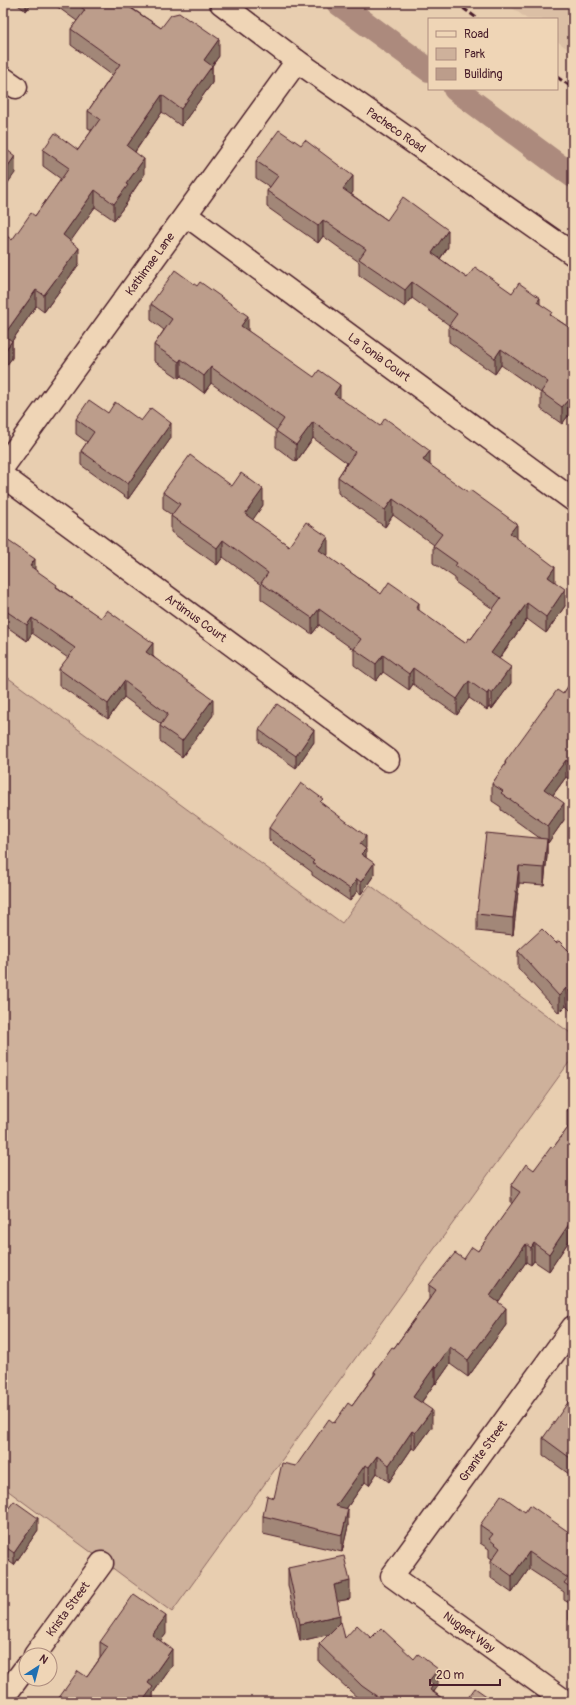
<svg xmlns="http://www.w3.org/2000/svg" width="576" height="1705" viewBox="0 0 576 1705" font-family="Pangolin,sans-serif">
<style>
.built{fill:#dbbfa5}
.green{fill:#ceb19b;stroke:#8c6863}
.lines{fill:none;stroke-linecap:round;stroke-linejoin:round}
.canal{stroke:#ac8a7d;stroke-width:24}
.minor-casing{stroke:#4a1f2b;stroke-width:25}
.minor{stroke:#efd5b6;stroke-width:22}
.rail{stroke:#4a1f2b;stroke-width:3;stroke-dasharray:6 3;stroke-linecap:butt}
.wall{fill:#a28778;stroke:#4a1f2b}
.shaded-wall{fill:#846e61;stroke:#4a1f2b}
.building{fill:#bc9d8b;stroke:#4a1f2b}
.labels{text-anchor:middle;stroke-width:3.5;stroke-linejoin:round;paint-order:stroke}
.street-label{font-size:12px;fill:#4a1f2b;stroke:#efd5b6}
</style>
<rect width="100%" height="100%" fill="#e8ceb0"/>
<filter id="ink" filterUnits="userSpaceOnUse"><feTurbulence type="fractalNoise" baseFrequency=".025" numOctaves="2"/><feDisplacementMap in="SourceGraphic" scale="8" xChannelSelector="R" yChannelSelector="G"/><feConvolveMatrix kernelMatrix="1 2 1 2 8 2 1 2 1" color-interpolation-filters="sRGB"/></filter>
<g filter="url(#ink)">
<polygon class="built" points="506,3 573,3 573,53 557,41 557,19 527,19"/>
<polygon class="green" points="3,674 342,923 370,885 573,1035 573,1057 172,1612 3,1487"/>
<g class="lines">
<g class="canal">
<polyline points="338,3 429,70"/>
<polyline points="455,89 573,176"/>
</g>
<defs>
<g id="minor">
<polyline points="221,3 297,61 573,254"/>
<polyline points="3,78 16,87"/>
<polyline points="186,215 573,500"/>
<polyline points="3,467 297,61"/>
<polyline points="3,476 388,760"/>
<polyline points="35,1655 102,1563"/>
<polyline points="3,1698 26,1667"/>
<polyline points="566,1702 392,1576 573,1327"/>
</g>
</defs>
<use href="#minor" class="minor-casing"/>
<use href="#minor" class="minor"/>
<g class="rail">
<polyline points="456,3 478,19"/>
<polyline points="557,77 573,88"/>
</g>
</g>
<g class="wall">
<polygon points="15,3 32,3 26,11"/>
<polygon points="52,3 133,3 133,9 161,28 219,56 212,66 212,83 181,126 162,112 135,152 144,175 128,199 128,201 114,220 95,207 70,241 79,264 44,312 36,306 12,341 12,358 3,370 12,240 35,216 61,179 43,166 43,150 78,150 92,130 88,128 88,111 112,75 71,45 71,29 77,21"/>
<polygon points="256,161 353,192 351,194 387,220 448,247 440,259 467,278 512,293 540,304 552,316 573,330 573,420 568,416 562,424 541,409 541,393 501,365 495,374 449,342 449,325 412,298 405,307 359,275 359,262 323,236 318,243 267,207 267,191 270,187 256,178"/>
<polygon points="151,304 248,331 430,465 517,539 555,582 565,606 546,633 527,619 499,659 511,683 492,709 489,707 487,710 469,698 457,715 413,684 409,690 383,672 376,681 354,665 354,650 319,625 312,634 261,599 261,585 223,557 217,565 171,532 171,516 172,515 163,509 163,492 232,486 263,505 252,520 289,546 328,554 327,556 381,594 419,611 465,643 471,639 493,609 455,582 455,578 433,563 433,546 434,545 393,515 385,527 338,493 338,477 347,463 313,438 296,462 276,447 276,430 211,383 204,393 181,376 179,378 154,361 154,345 164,330 151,320"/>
<polygon points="108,413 171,438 128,499 81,465 81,451 87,442 76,434 76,419"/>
<polygon points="3,546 57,587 153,656 213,715 182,757 160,741 160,726 161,724 124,697 108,719 59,685 59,669 68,658 32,633 27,641 3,624"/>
<polygon points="573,679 573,782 566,777 553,795 564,820 548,843 547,842 547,856 544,885 519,883 513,935 477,931 477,914 541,839 501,810 501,807 492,801 492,784 505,765 505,762 563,694"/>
<polygon points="259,730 314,742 296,768 259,742"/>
<polygon points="323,804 366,848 365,848 366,857 374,875 361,894 357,891 350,901 312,875 312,872 269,840 269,828"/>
<polygon points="556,943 572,954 573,953 573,1013 566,1006 559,1013 518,968 518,951"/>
<polygon points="573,1101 573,1235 549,1271 534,1261 531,1265 526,1262 498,1302 506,1325 468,1377 450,1364 436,1384 435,1383 421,1403 432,1427 415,1450 412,1448 389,1482 377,1473 369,1485 365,1482 346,1509 348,1526 342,1552 263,1534 263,1516 274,1498 296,1466 334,1423 352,1406 374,1375 374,1372 394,1348 429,1299 429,1285 464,1259 478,1251 512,1204 511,1203 511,1186 534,1170 553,1148 568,1128 567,1127 567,1110"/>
<polygon points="573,1404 573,1477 543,1455 543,1438"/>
<polygon points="525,1512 573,1535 573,1623 569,1620 569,1603 564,1600 564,1592 529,1569 512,1593 491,1578 491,1561 492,1559 489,1557 489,1549 480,1543 480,1525"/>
<polygon points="3,1516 38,1530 14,1565 3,1557"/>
<polygon points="288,1568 350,1599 337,1601 340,1623 345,1638 371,1638 438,1686 434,1692 447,1702 362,1702 319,1662 319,1644 329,1634 300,1641 288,1585"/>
<polygon points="166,1634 160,1641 172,1666 153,1693 153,1702 87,1677 100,1658 100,1642"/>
</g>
<g class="shaded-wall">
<polygon points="26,3 32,3 26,11"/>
<polygon points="128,3 133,3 133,12 126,5"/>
<polygon points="219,39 219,56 204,77 204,60"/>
<polygon points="212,66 212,83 181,126 181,109"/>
<polygon points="162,95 162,112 127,163 127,146"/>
<polygon points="15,156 15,173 3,190 3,173"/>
<polygon points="144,159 144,175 128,199 128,201 114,220 114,204 126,184"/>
<polygon points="353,176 353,192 343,206 343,189"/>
<polygon points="95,190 95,207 63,252 63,235"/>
<polygon points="323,220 323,236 318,243 318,226"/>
<polygon points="448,230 448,247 432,270 432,253"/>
<polygon points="79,248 79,264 44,312 44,295"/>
<polygon points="412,282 412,298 405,307 405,290"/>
<polygon points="36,290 36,306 5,351 12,341 12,358 3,370 3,353 4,335"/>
<polygon points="540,298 540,314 537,302"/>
<polygon points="248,316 248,332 241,326"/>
<polygon points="501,349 501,365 495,374 495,358"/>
<polygon points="181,359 181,376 179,378 179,362"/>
<polygon points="211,367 211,383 204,393 204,376"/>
<polygon points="340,385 340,401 334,394"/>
<polygon points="568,400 568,416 562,424 562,407"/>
<polygon points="313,422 313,438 296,462 296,445"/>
<polygon points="171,423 171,438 128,499 128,484"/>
<polygon points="430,451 430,467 423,460"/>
<polygon points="263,489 263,505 245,531 245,514"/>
<polygon points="393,499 393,515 385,527 385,510"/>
<polygon points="517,524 517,540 510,533"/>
<polygon points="328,537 328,554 319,566 319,550"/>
<polygon points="223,540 223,557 217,565 217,548"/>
<polygon points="35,559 35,575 30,566"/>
<polygon points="555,567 555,583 548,577"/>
<polygon points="565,589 565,606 546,633 546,617"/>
<polygon points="419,603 419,620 416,608"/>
<polygon points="527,603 527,619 491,670 491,653"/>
<polygon points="319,609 319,625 312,634 312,618"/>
<polygon points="32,618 32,633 27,641 27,625"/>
<polygon points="153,643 153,659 146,652"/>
<polygon points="383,655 383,672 376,681 376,664"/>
<polygon points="511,667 511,683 492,709 492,693"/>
<polygon points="413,668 413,684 409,690 409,674"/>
<polygon points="124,681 124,697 108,719 108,704"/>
<polygon points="469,681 469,698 457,715 457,699"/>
<polygon points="489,691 489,707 487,710 487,694"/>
<polygon points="213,699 213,715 182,757 182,741"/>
<polygon points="314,730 314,742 296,768 296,756"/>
<polygon points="566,760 566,777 544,807 544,789"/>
<polygon points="564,803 564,820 548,843 548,826"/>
<polygon points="366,836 366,848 360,856 360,844"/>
<polygon points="547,839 547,856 544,885 544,868"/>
<polygon points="366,849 366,861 361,854"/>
<polygon points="374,863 374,875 361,894 361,882"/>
<polygon points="519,866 519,883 513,935 513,918"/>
<polygon points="357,879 357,891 350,901 350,889"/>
<polygon points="566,988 566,1006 559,1013 559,996"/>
<polygon points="573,1189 573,1206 569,1195"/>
<polygon points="573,1218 573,1235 549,1271 549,1254"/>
<polygon points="534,1243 534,1261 531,1265 531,1248"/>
<polygon points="526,1244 526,1262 490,1314 490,1296"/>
<polygon points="506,1308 506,1325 468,1377 468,1360"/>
<polygon points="450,1347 450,1364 436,1384 436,1367"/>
<polygon points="435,1366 435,1383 413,1414 413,1397"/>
<polygon points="432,1410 432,1427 415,1450 415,1433"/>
<polygon points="412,1431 412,1448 389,1482 389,1465"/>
<polygon points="377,1456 377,1473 369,1485 369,1467"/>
<polygon points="365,1465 365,1482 336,1523 336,1506"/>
<polygon points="348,1509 348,1526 342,1552 342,1535"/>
<polygon points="38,1518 38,1530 14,1565 14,1553"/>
<polygon points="529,1552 529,1569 512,1593 512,1576"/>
<polygon points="350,1581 350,1599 334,1602 334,1585"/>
<polygon points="340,1615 340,1632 300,1641 300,1624"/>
<polygon points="166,1616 166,1634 152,1652 152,1635"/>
<polygon points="172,1649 172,1666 153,1693 153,1702 142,1702 148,1683"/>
<polygon points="438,1669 438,1686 433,1692 430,1702 429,1681"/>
</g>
<g class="building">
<polygon points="75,3 128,3 126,5 161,28 171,15 179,13 189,20 190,19 219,39 204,60 212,66 181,109 162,95 127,146 144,159 126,184 128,185 114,204 95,190 63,235 79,248 44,295 36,290 4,335 12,341 3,353 3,233 12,240 31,213 35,216 69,168 43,150 55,133 78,150 100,119 88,111 120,64 71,29 85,10"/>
<polygon points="279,130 301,145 305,140 353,176 343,189 387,220 403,197 448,230 432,253 467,278 475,267 512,293 519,283 540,298 537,302 552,312 550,315 573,330 573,404 568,400 562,407 541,392 548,382 501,349 495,358 449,325 457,314 412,282 405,290 359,259 366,249 323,220 318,226 267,191 278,176 256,161"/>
<polygon points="3,147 15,156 3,173"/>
<polygon points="175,270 197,286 200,282 248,316 241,326 280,353 314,377 319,370 340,385 334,394 380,426 385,418 430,451 423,460 468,492 470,490 517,524 510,533 555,567 548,577 565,589 546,617 527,603 491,653 511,667 492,693 489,691 487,694 469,681 457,699 413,668 409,674 383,655 376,664 354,649 361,639 319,609 312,618 261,583 268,573 223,540 217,548 171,516 180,504 163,492 190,455 232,486 241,473 263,489 245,514 289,546 306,522 328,537 319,550 381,594 389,582 419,603 416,608 465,643 469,638 471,639 501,598 455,566 457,563 433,546 442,534 393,499 385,510 338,477 355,452 313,422 296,445 276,431 284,419 211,367 204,376 181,359 179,362 154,345 172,319 151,304"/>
<polygon points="89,400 108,413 115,402 141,421 151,408 171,423 128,484 81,451 94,432 76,419"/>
<polygon points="7,540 35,559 30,566 57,585 56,587 101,618 107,610 153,643 146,652 213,699 182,741 160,726 168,714 124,681 108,704 59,669 75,648 32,618 27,625 3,609 3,546"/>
<polygon points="573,679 573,765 566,760 544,789 564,803 548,826 501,793 503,791 492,784 506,763 505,762 557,690 563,694"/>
<polygon points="277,704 314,730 296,756 259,730"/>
<polygon points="301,783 323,799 320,802 366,836 360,844 366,849 361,854 374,863 361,882 357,879 350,889 312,863 314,861 269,828"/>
<polygon points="486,833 547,839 544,868 519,866 513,918 477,914"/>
<polygon points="542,929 556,943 559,941 572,954 573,953 573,996 566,988 559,996 518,951"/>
<polygon points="573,1101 573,1114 567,1110"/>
<polygon points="573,1121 573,1189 569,1195 573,1199 573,1218 549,1254 534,1243 531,1248 526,1244 490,1296 506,1308 468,1360 450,1347 436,1367 435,1366 413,1397 432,1410 415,1433 412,1431 389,1465 377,1456 369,1467 365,1465 336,1506 348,1509 342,1535 263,1516 267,1496 274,1498 282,1463 296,1466 329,1419 334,1423 348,1403 352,1406 376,1373 374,1372 392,1347 394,1348 436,1290 429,1285 455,1253 464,1259 472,1247 478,1251 520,1192 511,1186 526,1164 534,1170 551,1147 553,1148"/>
<polygon points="569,1401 573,1404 573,1460 543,1438"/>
<polygon points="501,1495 525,1512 530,1505 573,1535 573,1589 564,1583 568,1578 529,1552 512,1576 491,1561 500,1548 489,1539 493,1534 480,1525"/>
<polygon points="14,1501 38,1518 14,1553 3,1545 3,1516"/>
<polygon points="344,1556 350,1581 334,1585 340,1615 300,1624 288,1568"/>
<polygon points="134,1594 166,1616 152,1635 172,1649 148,1683 153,1687 142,1702 56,1702 78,1671 87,1677 108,1647 100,1642"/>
<polygon points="573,1596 573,1606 569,1603"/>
<polygon points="341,1622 345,1638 357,1625 371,1638 381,1628 414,1659 418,1654 438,1669 429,1681 433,1685 430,1690 447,1702 385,1702 362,1686 319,1644"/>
<polygon points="475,1688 495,1702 465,1702"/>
</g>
</g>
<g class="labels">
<g class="street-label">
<text transform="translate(396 130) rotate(35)" y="4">Pacheco Road</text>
<text transform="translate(150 264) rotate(-54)" y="4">Kathimae Lane</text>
<text transform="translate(379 357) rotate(36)" y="4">La Tonia Court</text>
<text transform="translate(196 618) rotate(36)" y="4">Artimus Court</text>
<text transform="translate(483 1451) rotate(-54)" y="4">Granite Street</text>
<text transform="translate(68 1609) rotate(-54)" y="4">Krista Street</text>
<text transform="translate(469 1632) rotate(36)" y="4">Nugget Way</text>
</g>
</g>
<rect width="576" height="1705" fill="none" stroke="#efd5b6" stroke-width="16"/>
<rect x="8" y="8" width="560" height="1689" fill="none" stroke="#4a1f2b" stroke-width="1.5" filter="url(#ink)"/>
<rect x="428" y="18" width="130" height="72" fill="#efd5b6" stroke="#ad8c7e"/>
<rect x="436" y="31" width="20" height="6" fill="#efd5b6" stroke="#ad8c7e"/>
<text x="464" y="38" font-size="12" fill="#4a1f2b">Road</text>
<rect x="436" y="48" width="20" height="12" fill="#ceb19b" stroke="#ad8c7e"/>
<text x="464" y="58" font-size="12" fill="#4a1f2b">Park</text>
<rect x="436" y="68" width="20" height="12" fill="#bc9d8b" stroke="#ad8c7e"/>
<text x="464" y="78" font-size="12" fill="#4a1f2b">Building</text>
<g transform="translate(38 1667) rotate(36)"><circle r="19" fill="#efd5b6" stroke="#ad8c7e"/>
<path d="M0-3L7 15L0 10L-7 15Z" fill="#1f6fb2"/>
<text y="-6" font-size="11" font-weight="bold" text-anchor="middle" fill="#4a1f2b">N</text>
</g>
<path d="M430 1679v6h70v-6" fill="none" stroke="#4a1f2b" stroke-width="2"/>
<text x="436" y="1679" font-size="12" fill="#4a1f2b" stroke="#efd5b6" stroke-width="3" paint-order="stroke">20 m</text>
</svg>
